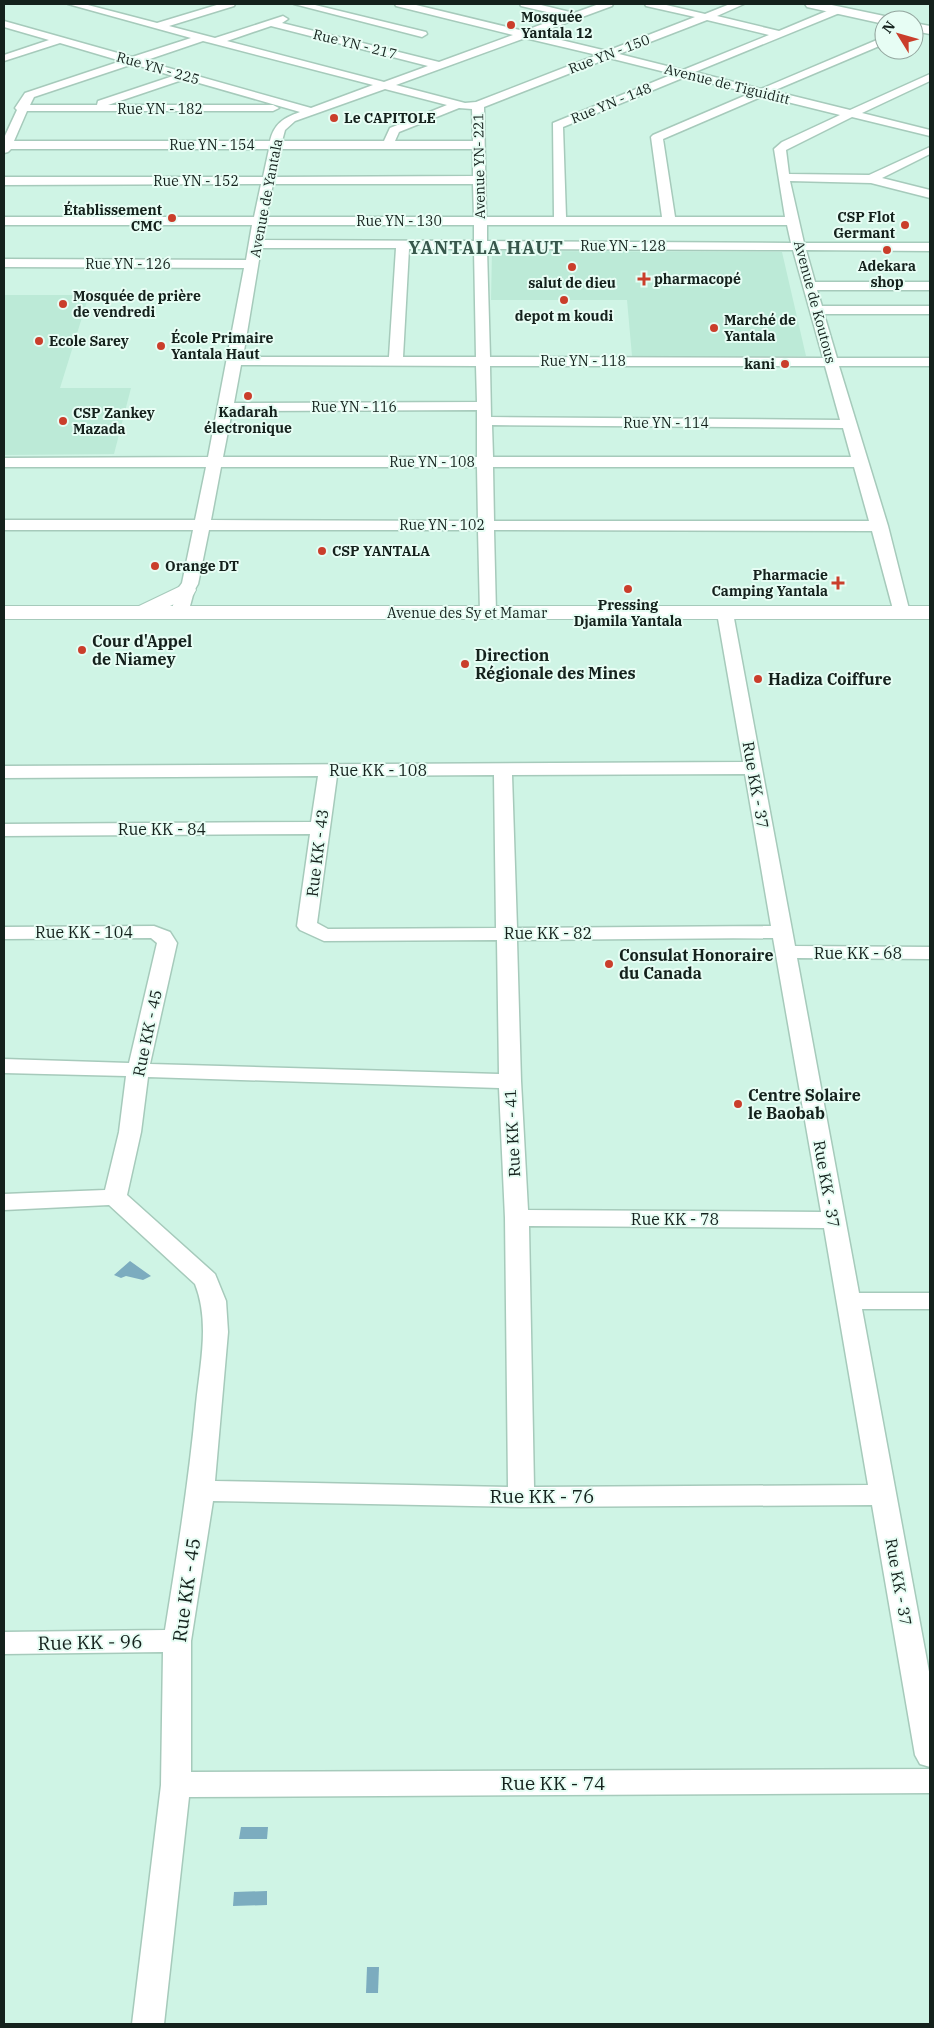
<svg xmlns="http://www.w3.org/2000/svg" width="934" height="2028" viewBox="0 0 934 2028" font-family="'IBM Plex Serif',serif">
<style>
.built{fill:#bcead7}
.water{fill:#7cacbf}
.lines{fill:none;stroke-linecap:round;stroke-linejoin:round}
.minor-casing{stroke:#a6cabb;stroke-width:3}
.tertiary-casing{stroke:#a6cabb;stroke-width:3}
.trunk-casing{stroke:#a6cabb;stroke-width:2}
.minor{fill:#fff;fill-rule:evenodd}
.tertiary{fill:#fff;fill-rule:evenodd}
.trunk{fill:#fff;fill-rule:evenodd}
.poi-dot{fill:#ca3e2b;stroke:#e7fdf4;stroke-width:2}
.labels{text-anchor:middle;stroke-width:4;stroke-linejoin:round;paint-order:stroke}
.far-poi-label{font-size:14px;font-weight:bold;fill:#14211c;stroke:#e7fdf4;text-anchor:start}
.far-street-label{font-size:14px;fill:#14211c;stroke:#e7fdf4}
.poi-label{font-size:16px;font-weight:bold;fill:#14211c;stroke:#e7fdf4;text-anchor:start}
.street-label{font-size:16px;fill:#14211c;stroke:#e7fdf4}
.far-district-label{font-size:18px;font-weight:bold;letter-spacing:1px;fill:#37574b;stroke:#e7fdf4}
.near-street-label{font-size:19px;fill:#14211c;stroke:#e7fdf4}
</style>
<rect width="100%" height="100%" fill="#cff4e5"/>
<g class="built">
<polygon points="492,251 782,252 806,356 632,356 627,300 491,300"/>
<polygon points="4,295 89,295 60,388 131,388 114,454 4,455"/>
</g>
<g class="water">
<polygon points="130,1261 151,1276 143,1280 126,1276 121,1278 114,1275"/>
<polygon points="241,1827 268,1827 267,1839 239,1839"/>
<polygon points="267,1891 267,1905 233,1906 234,1892"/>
<polygon points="367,1967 379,1967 378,1993 366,1993"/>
</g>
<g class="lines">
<defs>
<g id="minor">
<path d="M68,4H84L157,23L220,4H235L234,6L169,26L215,38L283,16L288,19L282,23L439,62L513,35L396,6L395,4H412L524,31L564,16L521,6L520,4H537L574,13L599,4H613L612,6L536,34L607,51L695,17L646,6L645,4H662L705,14L730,4H744L717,16L779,31L834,8H842V12L695,72L761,89L884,37V44L773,91L850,110L930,74V81L862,113L930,130V136L852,117L786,150L789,174L869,175L930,147V154L882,178L930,190V198L871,183L790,181L804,243H930V251L806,250L815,282H930V290H817L822,306H930V314H824L837,358H930V366H839L888,526L910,613L908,617H896L894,613L872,531L494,530L496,613L494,617H482L480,613L478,530H209L198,584C191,594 192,607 185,617H173L171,613L177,590L182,583L193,530H4V520H195L206,467H4V458L208,457L244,268L4,267V259L246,260L252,225H4V217H254L261,184L4,185V177H263L269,149H11L8,152L4,153V138L17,110L15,108L25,93L121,61L60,43L4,61V55L49,40L4,27V21L132,57L191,38ZM707,20L769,35L683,70L619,54ZM271,26L428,66L384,82L227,41ZM525,38L597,55L476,102L465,103L396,85ZM203,41L211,43L373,85L311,108L144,61ZM609,58L673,74L553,123L554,217H486L484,107ZM133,64L173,76L98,101L97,105H30L34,97ZM685,77L751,93L653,135L651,137L662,217H566L563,127ZM185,79L300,112C283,118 274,124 270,141H14L27,111H273L279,108L273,105H108ZM385,89L447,105L390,128L384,141H282L285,130L295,121ZM763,96L840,115L782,142L774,149L785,217H675L663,139ZM459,108L472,109L473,141H395L399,132ZM281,149H473V176L275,177ZM273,184H473L474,217H266ZM265,225H474V241L262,240ZM487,225H787L791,243L487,241ZM261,248H396L389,357H243ZM409,249H474L476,357H403ZM487,249L793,250L823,358L490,357ZM241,365L476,366L477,402L234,403ZM490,366H825L840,420L491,417ZM477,410V457H223L232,411ZM492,425L843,428L851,457H493ZM221,467H477L478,521L211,520ZM493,467H854L869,521H494Z"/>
<polygon points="294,4 311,4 426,32 427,34 422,37"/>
<path d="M725,608L731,609L733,613L795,946L930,947V959L797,958L859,1293H930V1309H862L930,1677V1767L920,1764L915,1755L872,1505L521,1507L213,1501L191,1641V1772L930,1769V1793L189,1797L164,2024H132L161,1785L163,1652L4,1654V1632L165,1630C177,1555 189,1480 196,1404C200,1364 210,1322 195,1284L109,1205L4,1210V1194L105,1190L119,1132L126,1076L4,1073V1059L129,1063L157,943L151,938L4,939V927L154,926L170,932L177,943L150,1064L499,1074L497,940L324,941L300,930L297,926L310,834L4,836V824L311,822L318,776L4,778V766L743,762L717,613L719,609ZM745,774L771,926L517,928L512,775ZM494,775L496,928L328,929L317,923L337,776ZM773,938L821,1212L528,1210L521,1081L517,940ZM148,1077L499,1088L505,1218L508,1487L215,1481L228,1332L226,1301L215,1274L127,1195L141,1132ZM529,1226L824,1228L868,1485L534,1487Z"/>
</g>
<g id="tertiary">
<polygon points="805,4 827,4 889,17 890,20 884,20 884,24 807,7"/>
<polygon points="914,23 930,26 930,34 914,31"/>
</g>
<polygon id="trunk" points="185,584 193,585 196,590 193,595 170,606 930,606 930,619 4,619 4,606 139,606"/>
</defs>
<use href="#minor" class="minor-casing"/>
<use href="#tertiary" class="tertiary-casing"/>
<use href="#trunk" class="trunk-casing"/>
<use href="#minor" class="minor"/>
<use href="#tertiary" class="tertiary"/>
<use href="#trunk" class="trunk"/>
</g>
<g class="poi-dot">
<circle cx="511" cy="25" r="5"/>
<circle cx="334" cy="118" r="5"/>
<circle cx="172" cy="218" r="5"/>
<circle cx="905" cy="225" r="5"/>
<circle cx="887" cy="250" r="5"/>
<circle cx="572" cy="267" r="5"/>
<path d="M641.5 271.5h5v5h5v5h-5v5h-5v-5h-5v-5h5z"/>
<circle cx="564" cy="300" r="5"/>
<circle cx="63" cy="304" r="5"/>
<circle cx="714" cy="328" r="5"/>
<circle cx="39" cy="341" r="5"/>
<circle cx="161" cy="346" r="5"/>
<circle cx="785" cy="364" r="5"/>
<circle cx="248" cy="396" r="5"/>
<circle cx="63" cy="421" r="5"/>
<circle cx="322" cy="551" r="5"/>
<circle cx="155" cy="566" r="5"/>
<path d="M835.5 575.5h5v5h5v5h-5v5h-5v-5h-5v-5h5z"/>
<circle cx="628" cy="589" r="5"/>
<circle cx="82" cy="650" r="5"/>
<circle cx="465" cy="664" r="5"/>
<circle cx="758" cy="679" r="5"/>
<circle cx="609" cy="964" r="5"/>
<circle cx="738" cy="1104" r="5"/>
</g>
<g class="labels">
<g class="far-poi-label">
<text x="521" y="22">Mosquée<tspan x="521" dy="16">Yantala 12</tspan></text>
<text x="344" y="123">Le CAPITOLE</text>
<text x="162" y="215" text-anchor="end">Établissement<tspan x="162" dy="16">CMC</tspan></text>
<text x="895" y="222" text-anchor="end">CSP Flot<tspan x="895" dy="16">Germant</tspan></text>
<text x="887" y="271" text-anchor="middle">Adekara<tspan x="887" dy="16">shop</tspan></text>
<text x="654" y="284">pharmacopé</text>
<text x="572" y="288" text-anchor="middle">salut de dieu</text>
<text x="73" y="301">Mosquée de prière<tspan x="73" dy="16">de vendredi</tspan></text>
<text x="564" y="321" text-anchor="middle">depot m koudi</text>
<text x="724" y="325">Marché de<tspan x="724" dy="16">Yantala</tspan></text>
<text x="171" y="343">École Primaire<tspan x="171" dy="16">Yantala Haut</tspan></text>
<text x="49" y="346">Ecole Sarey</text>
<text x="775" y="369" text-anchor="end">kani</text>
<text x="248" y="417" text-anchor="middle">Kadarah<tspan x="248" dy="16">électronique</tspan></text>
<text x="73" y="418">CSP Zankey<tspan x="73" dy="16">Mazada</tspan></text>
<text x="332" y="556">CSP YANTALA</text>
<text x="165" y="571">Orange DT</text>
<text x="828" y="580" text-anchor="end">Pharmacie<tspan x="828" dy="16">Camping Yantala</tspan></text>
<text x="628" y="610" text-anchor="middle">Pressing<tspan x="628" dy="16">Djamila Yantala</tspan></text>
</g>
<g class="far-street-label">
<text transform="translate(355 44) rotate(14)" y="5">Rue YN - 217</text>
<text transform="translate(609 54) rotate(-21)" y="5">Rue YN - 150</text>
<text transform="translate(158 68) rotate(16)" y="5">Rue YN - 225</text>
<text transform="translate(727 84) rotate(14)" y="5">Avenue de Tiguiditt</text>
<text transform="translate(611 103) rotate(-22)" y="5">Rue YN - 148</text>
<text x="160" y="114">Rue YN - 182</text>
<text x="212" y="150">Rue YN - 154</text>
<text transform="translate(479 166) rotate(-91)" y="5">Avenue YN- 221</text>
<text x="196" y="186">Rue YN - 152</text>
<text transform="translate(266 198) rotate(-79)" y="5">Avenue de Yantala</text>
<text x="399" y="226">Rue YN - 130</text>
<text x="623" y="251">Rue YN - 128</text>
<text x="128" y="269">Rue YN - 126</text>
<text transform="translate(815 302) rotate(75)" y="5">Avenue de Koutous</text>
<text x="583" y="366">Rue YN - 118</text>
<text x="354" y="412">Rue YN - 116</text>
<text x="666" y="428">Rue YN - 114</text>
<text x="432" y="467">Rue YN - 108</text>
<text x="442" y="530">Rue YN - 102</text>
<text x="467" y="618">Avenue des Sy et Mamar</text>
</g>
<g class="poi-label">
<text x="92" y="647">Cour d'Appel<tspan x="92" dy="18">de Niamey</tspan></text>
<text x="475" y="661">Direction<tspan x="475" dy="18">Régionale des Mines</tspan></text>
<text x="768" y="685">Hadiza Coiffure</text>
<text x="619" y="961">Consulat Honoraire<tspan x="619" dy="18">du Canada</tspan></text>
<text x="748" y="1101">Centre Solaire<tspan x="748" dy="18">le Baobab</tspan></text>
</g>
<g class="street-label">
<text x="378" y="776">Rue KK - 108</text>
<text transform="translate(756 785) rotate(80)" y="6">Rue KK - 37</text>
<text x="162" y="835">Rue KK - 84</text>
<text transform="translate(317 853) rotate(-83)" y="6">Rue KK - 43</text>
<text x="84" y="938">Rue KK - 104</text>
<text x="548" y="939">Rue KK - 82</text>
<text x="858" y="959">Rue KK - 68</text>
<text transform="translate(147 1033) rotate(-78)" y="6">Rue KK - 45</text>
<text transform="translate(512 1133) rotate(-93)" y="6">Rue KK - 41</text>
<text transform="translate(827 1184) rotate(80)" y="6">Rue KK - 37</text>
<text x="675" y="1225">Rue KK - 78</text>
<text transform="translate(899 1582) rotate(80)" y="6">Rue KK - 37</text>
</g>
<g class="far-district-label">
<text x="486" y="254">YANTALA HAUT</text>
</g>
<g class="near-street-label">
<text x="542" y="1503">Rue KK - 76</text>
<text transform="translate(186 1590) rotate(-82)" y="7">Rue KK - 45</text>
<text transform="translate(90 1642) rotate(-1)" y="7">Rue KK - 96</text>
<text x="553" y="1790">Rue KK - 74</text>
</g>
</g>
<rect width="934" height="2028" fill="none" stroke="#14211c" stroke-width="10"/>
<g transform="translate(899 35) rotate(307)"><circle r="24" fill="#e7fdf4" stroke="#93a59e"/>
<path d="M0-4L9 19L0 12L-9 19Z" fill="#ca3e2b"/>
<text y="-8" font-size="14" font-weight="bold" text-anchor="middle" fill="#14211c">N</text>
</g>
</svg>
